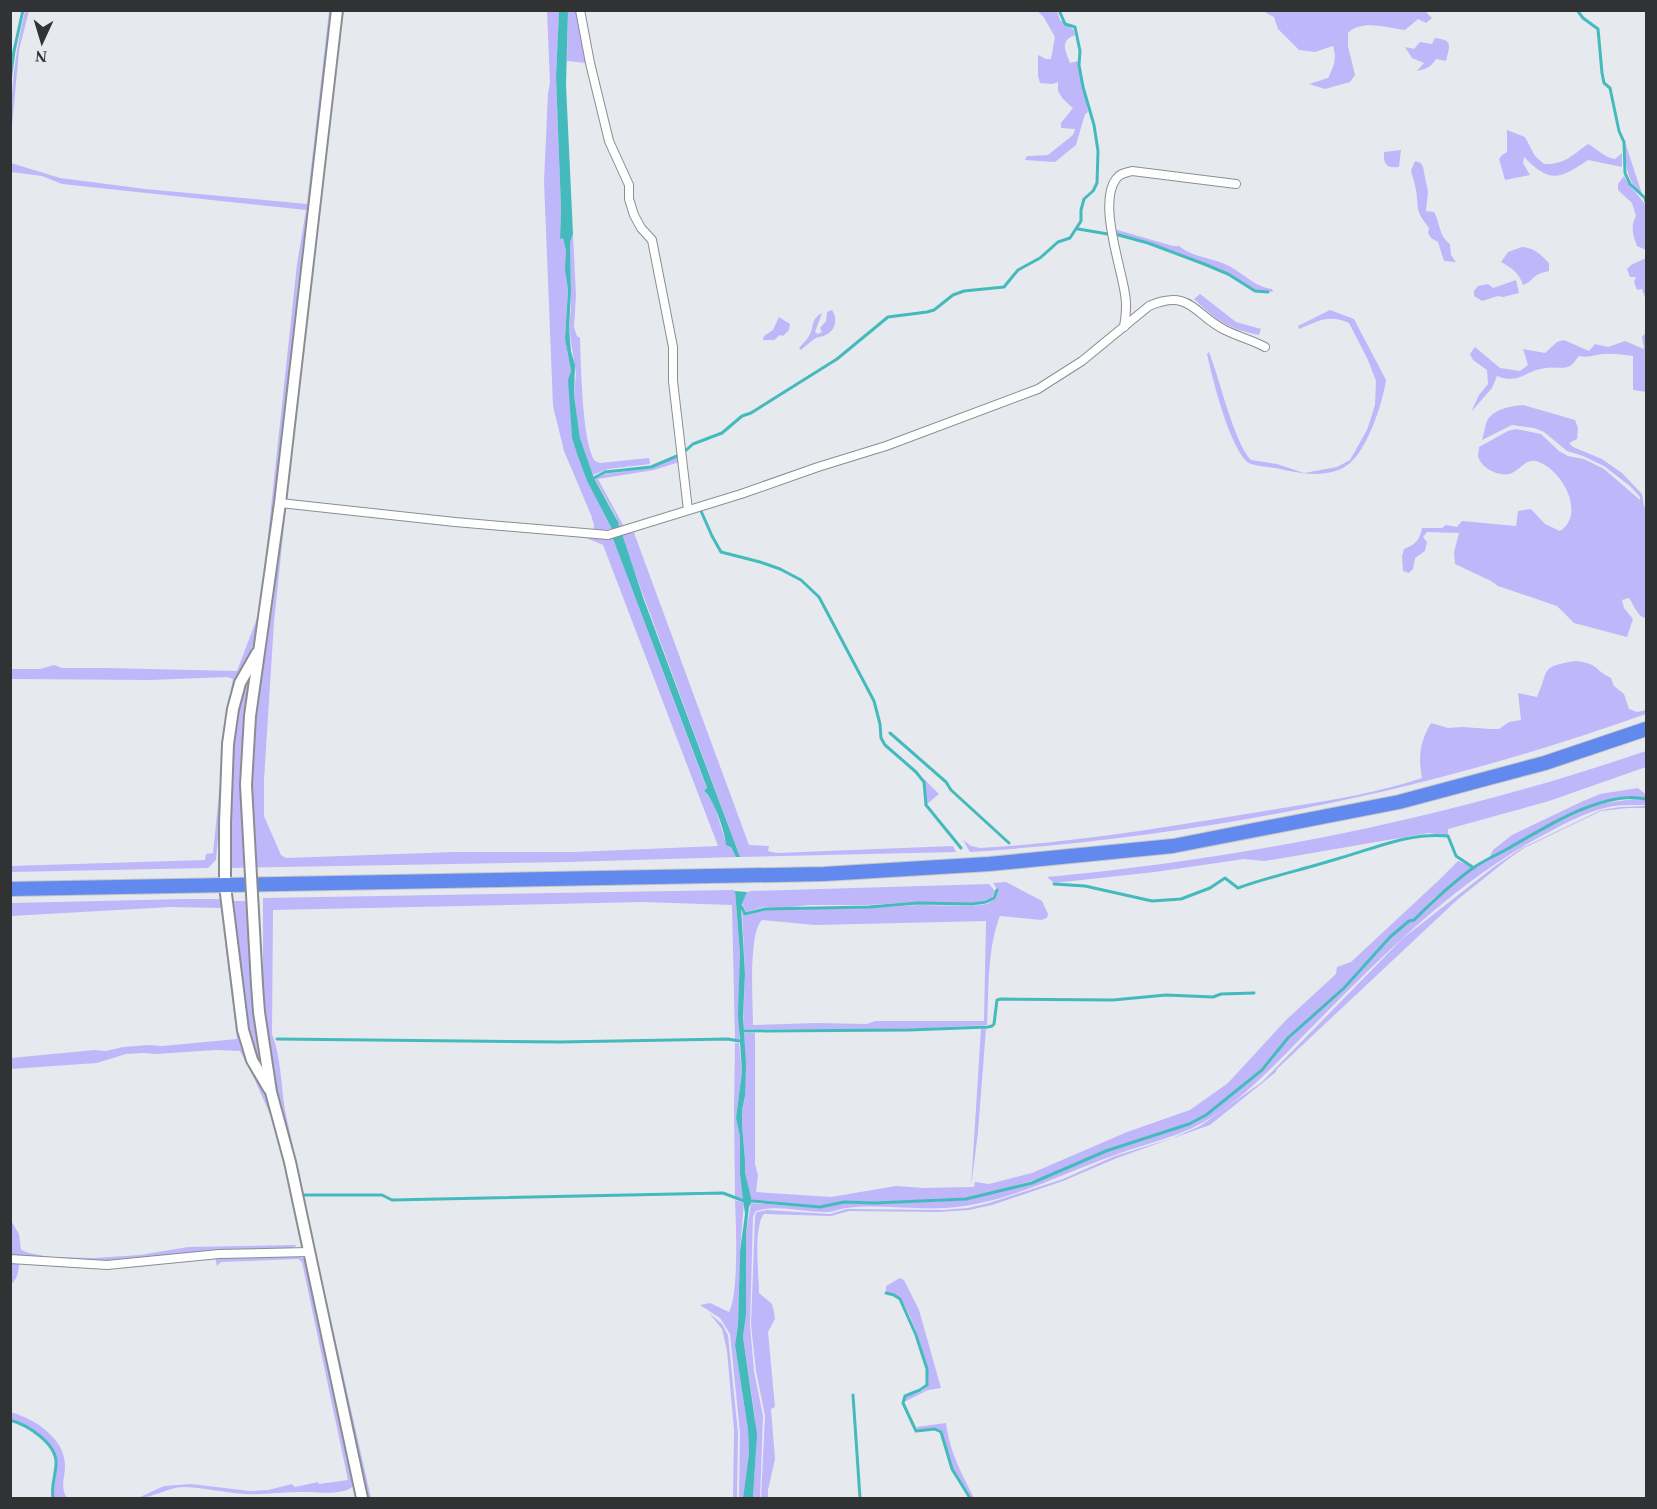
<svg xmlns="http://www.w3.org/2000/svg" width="1657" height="1509" viewBox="0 0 1657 1509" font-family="'Times New Roman',serif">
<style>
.green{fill:#bfb7f9;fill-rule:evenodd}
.water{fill:#44babc}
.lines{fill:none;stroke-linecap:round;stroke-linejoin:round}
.stream{stroke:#44babc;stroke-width:3}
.street-casing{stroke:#8a8e91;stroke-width:10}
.secondary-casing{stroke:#8a8e91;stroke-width:14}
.highway-casing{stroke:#c5c6c6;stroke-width:16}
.street{stroke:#fff;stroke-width:8}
.secondary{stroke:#fff;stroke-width:10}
.highway{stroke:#6289ed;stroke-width:14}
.secondary-bridge-casing{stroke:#8a8e91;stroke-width:14;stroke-linecap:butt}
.secondary-bridge{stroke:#fff;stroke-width:10}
</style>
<rect width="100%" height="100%" fill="#e6eaee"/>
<g class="green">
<path d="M1424,10L1432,18L1426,23L1418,19L1405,30C1388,28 1361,19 1348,33V46L1355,75L1350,82L1325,89L1309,84L1328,78C1334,67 1337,58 1333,46L1315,52L1299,50L1278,29L1274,17L1263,11Z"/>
<path d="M25,11H29L19,50L11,137C10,93 15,53 25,11Z"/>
<polygon points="329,11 333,11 268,580 259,628 248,659 226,748 216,860 208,868 11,872 10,866 205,860 206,854 213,853 228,706 233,679 227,677 151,680 11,679 11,669 40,669 54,665 62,668 106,668 237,671 259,613 262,592 297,264 306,210 62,184 42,176 11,172 11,163 60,178 145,189 307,204"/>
<polygon points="547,11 559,11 556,77 561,209 560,238 563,238 566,251 566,275 568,290 565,339 571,371 569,380 572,438 577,454 587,481 612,529 593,532 594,525 591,515 564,451 553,406 544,181 548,93 550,83"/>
<polygon points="568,11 577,11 587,63 567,61"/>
<path d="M1037,11H1057L1060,20L1074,30L1075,35C1059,41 1066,51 1070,63L1078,61L1088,112L1085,114L1076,145L1055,162L1025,160L1027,156L1048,155L1073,135L1075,129L1061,128V123L1073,108L1063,99L1058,91V82L1052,84L1040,83L1038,76V55L1046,59H1051L1055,37L1043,16Z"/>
<path d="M1435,38C1453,40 1450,45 1446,61L1436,59C1431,67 1426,69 1417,71L1424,63L1412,58L1405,47L1414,49L1420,42L1432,44Z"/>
<path d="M1507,130L1525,137L1535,156L1544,164C1566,164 1571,156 1588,144C1598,149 1603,157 1615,159L1622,153V167L1588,160C1560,179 1550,184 1524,157L1523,163L1530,175L1505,180L1499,159L1502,155L1507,152Z"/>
<path d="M1625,142L1642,194C1625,181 1626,162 1625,142Z"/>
<path d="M1401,150L1399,167C1387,168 1383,165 1384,152Z"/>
<path d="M1415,161L1421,163L1423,167L1428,192L1426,211L1434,212C1441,224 1438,235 1450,244L1451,255L1456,262L1444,261L1438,242L1431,238L1428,233L1429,228C1415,209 1419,212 1416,190C1415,183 1412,177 1411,170Z"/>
<path d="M1624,176C1629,186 1635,191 1641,199C1652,210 1647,236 1646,250L1637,246C1633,236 1630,226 1636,216L1632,203L1618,190V184Z"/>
<path d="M1114,229L1173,246H1179C1192,257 1212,258 1227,265C1243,273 1255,287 1272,289L1273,292L1256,290L1227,272L1148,242L1115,233Z"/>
<path d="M573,234L576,295L574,327L577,336L580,338C581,363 582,443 595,461L600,463L649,458L650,464L608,469L593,475L580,438L574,395L576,374L569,329L571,308L570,242Z"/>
<path d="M1522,247C1535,248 1540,254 1549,263V271C1545,272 1540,273 1537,275C1531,279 1530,283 1523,285C1519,273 1512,268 1501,262L1508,252Z"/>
<polygon points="1646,258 1646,300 1642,289 1637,290 1634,282 1636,277 1630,277 1627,269 1631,265"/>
<polygon points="1516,280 1519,293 1503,297 1498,296 1482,301 1474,296 1474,291 1478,286 1488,284 1493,288"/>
<path d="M1200,294L1236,322L1261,329L1259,335C1227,328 1218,322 1194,299Z"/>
<path d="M832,310C838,319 836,330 826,335C823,337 819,336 816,338C811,341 806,346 801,350L799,348C802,344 806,341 809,336C815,325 810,320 822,313L815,332L818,334L822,332L820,328L826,321L827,312Z"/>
<path d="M1330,310L1354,319L1386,380C1383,402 1368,448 1350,463C1332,479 1301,474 1280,469C1272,467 1250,466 1246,461C1228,441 1213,381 1207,354L1209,352C1219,377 1235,445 1251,460L1277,464L1304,473L1337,467L1350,460L1367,430L1375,405L1376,381L1368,360L1349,323C1328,314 1319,321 1299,329L1298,326Z"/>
<polygon points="779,317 790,324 789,330 783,336 780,335 774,340 763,340 764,336 773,330"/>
<path d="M1646,332V392L1633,390V356C1623,355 1614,353 1603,354C1592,355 1591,358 1579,356C1576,359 1574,364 1570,366C1561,370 1555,366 1546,368C1525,370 1520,385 1497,376L1492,388L1471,412L1479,395L1488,384L1487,370L1473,360L1470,354L1475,347L1500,368L1520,371L1528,365L1523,349L1545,353L1557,342L1564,340L1589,351L1595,344L1608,347L1625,341L1644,349L1642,337Z"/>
<path d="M1523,405L1575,420L1578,428L1577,439L1569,443L1573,447L1602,459L1622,473L1642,494L1644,506L1646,509V618C1637,617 1634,605 1629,598L1622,600L1624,608L1633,619L1627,637L1574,623L1557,606L1498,586L1491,581L1455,564L1454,552L1459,533L1427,532L1423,537L1427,542L1425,551L1415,558L1413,569L1409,573L1403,571L1402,556L1404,549C1416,544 1419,541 1422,528H1442L1446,525L1457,527L1462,521L1516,526L1518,511L1531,509L1545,524L1560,531C1587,513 1561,468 1536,461C1526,459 1520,469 1512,473C1501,478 1481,469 1478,456C1478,453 1479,450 1479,447L1508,431L1516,429L1541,434L1559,451L1568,456L1584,459L1604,469L1640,500V497L1630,486L1604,466L1583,456L1567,451L1544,432L1534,428L1512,425L1482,440C1484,434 1485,426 1487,421C1493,409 1511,406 1523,405Z"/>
<polygon points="678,457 679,462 654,470 598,479 623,525 619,527 615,515 595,479 605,474 651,468"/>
<path d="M286,507L274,622L264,780V816L281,855L286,858L454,852H574L718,846L603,545L584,537L605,538L612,536L707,789L704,791L714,804L726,843L731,847L736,857L567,862L227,868C229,807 223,723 252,669L241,782L252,741L274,595L282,510Z"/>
<polygon points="633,530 749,845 769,846 768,851 776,853 953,846 956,852 740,857 625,546 622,534"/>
<path d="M1575,661C1599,663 1594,670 1611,678L1614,686L1624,694L1629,709L1637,712L1646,710V714C1428,792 1201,837 970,852L963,840L971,846L980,848C1084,842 1186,824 1289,807C1333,800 1380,792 1422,778C1418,756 1420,742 1431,723L1448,728L1462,727L1491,729H1499L1509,722L1521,720L1518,693L1537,697C1550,669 1539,667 1575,661Z"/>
<path d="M1646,751V767L1549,801L1448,829V836L1429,833L1417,835L1265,861L1244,859L1155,872L1054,883L1047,877C1251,858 1453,817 1646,751Z"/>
<polygon points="924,779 939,794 927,804"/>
<path d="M1638,788L1645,794L1646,798C1607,787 1543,828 1510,847C1503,851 1496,853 1489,858L1493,850L1512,835L1581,802L1600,794Z"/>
<path d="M1642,798L1646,799V805C1631,805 1615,804 1601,809C1583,814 1566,823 1549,832C1458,879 1385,953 1313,1026C1278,1061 1245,1099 1202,1123C1175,1138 1144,1144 1115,1155C1058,1175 1007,1204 945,1208C913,1210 879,1204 847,1208C841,1208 834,1212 828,1212C805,1213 778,1204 756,1211L753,1216L750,1325L754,1371L763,1416L760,1498H753L756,1449L755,1417L743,1337L746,1315V1234L751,1203L820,1208L844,1203L875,1204L966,1200L1033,1184L1107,1152L1189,1125L1206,1116L1263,1071L1289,1039L1344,988L1390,937L1409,921H1414L1434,901L1474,868L1536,833L1597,804Z"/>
<path d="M1646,806V808H1628L1601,811L1524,848L1507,860L1457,900L1277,1069L1276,1072L1210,1125L1117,1158L1063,1181L992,1205L969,1210L939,1212L849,1211L831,1216L764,1214C753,1227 759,1275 759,1293L772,1304L774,1312L775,1319L768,1332L775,1407L771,1409L775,1459L768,1490V1498H761L765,1416L756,1371L751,1325L755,1216L757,1212L767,1210L830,1214L847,1209L942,1210L968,1208L989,1203L1063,1179L1115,1156L1173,1138L1200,1126L1262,1082L1402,939L1495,866L1522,848L1601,810L1620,807Z"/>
<polygon points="1458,861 1473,867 1433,899 1413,920 1408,920 1389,936 1343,987 1288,1038 1261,1069 1205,1114 1188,1123 1106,1151 1043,1178 966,1199 875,1203 844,1201 820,1206 752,1200 744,1173 745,1160 742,1125 742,1110 745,1096 743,1033 755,1033 755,1164 758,1175 756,1192 831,1197 896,1186 924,1188 971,1187 981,1029 986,1028 978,1132 971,1187 974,1187 975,1182 989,1184 1032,1173 1127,1132 1190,1110 1228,1083 1286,1020 1336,974 1337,967 1351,962 1438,881"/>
<path d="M1006,882L1042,901L1048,914L1047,918L1041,920L1000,916C987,949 989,990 987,1025L907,1029H743L745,974L742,911L745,916L765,910L869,908L918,905L972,906L987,904L995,899L998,891L993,883ZM762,920L815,925L986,921L984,1021H875L867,1024L816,1023L753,1025C753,1004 748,933 762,920Z"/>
<polygon points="989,884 995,891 991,899 972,903 918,902 867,905 810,905 782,908 764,907 746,912 742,903 747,892 751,891"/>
<path d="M733,890L735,891L740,954L739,1040H735L732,905L643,902L273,910L272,1034C281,1057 281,1085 285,1110L325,1295H320L275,1094L271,1048L267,1033L263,1002V898Z"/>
<path d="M186,899H225C228,927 228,955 234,982C245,1035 264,1085 280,1137L254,1078L240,1051L216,1050L156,1054L143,1053L126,1054L97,1063L11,1069V1058L94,1050L106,1051L123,1047L148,1045L162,1046L237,1039L221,908L171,907L11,916V903Z"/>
<polygon points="231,901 251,901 263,1060 261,1062 258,1061 246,1033"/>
<polygon points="735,1043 739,1043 742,1072 736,1118 740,1137 740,1175 744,1200 735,1196 734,1109"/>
<path d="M735,1200L744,1203L740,1251L738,1325L735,1345L748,1430L749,1453L743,1498H739L740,1433L730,1334L720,1318L700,1305L710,1303L729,1312C739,1294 736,1223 735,1200Z"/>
<polygon points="10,1219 19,1234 21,1250 29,1253 50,1257 94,1258 140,1255 188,1247 297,1245 289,1250 110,1263 11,1257"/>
<path d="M297,1255L306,1260L354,1485C346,1496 315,1492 301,1492C283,1492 264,1495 246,1494C225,1493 203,1487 182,1487C166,1488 153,1498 138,1498L164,1486L191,1484L250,1491L268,1490L292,1484L295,1487L318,1482L319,1484L348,1480L302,1262L298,1259L221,1262L217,1266L215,1257Z"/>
<path d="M11,1262L19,1263C19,1273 17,1278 11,1285Z"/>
<path d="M900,1278L904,1280L919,1310L941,1388L928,1390L904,1402L906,1397C912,1394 923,1393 927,1387C935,1376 909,1307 899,1297C895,1294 891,1293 886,1292V1286Z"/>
<polygon points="327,1303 371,1498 367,1498 325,1304"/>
<polygon points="709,1313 722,1324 728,1335 738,1433 737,1498 733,1498 734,1430 727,1351 722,1329"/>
<path d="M10,1412C34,1418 66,1439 65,1466C65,1479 60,1486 67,1498H54C52,1486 56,1478 57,1466C59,1443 29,1424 11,1419Z"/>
<path d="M946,1423C950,1453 961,1472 974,1498H972L953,1469L942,1431L935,1428L919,1430L916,1427Z"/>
</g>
<g class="water">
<polygon points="559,11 568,11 566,85 573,234 570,242 571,292 569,329 571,351 575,365 574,395 580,438 594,478 618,522 619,527 612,529 587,481 577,454 572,438 568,380 571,371 565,339 568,290 565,269 566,251 563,238 560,239 561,209 556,77"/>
<path d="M622,534L644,600L740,857H736L731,847L726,845C725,832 714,799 704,791L707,788L612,536Z"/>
<polygon points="735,891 747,892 741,906 745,974 743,1019 746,1064 745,1096 742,1110 742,1125 745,1160 745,1173 752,1201 749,1207 746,1234 746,1315 743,1337 757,1434 753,1498 743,1498 749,1453 748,1430 735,1345 738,1325 740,1251 745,1214 740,1175 740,1137 736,1118 742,1072 738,1014 740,954"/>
</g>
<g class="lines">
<g class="stream">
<polyline points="1577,10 1583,18 1598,29 1602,73 1604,83 1610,88 1619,131 1624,142 1625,173 1630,184 1645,198 1646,202"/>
<polyline points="10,81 14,51 23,10"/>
<polyline points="1078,229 1108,234"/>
<polyline points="1115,234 1148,243 1204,264 1228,274 1255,291 1268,292"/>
<polyline points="684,452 693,444 722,433 742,416 751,413 837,359 888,317 927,312 934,310 953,295 964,291 1004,287 1018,270 1040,258 1058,242 1070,238 1081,221 1081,210 1084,199 1093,191 1097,183 1098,151 1094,125 1083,87 1079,65 1080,51 1075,27 1065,24 1059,10"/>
<polyline points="594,478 605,472 651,467 677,456"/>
<polyline points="701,511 712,536 721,552 760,562 780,569 801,580 819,597 874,701 880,724 881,738 885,745 916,772 924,782 926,805 961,848"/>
<polyline points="890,733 946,782 951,790 1009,843"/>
<path d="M1054,884L1085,886L1152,901L1181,899L1210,888L1225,878L1238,888C1271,876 1306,869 1340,858C1376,848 1410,832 1448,836L1456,856L1474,868"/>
<polyline points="741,906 745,914 765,909 869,907 918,903 972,904 986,902 994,898 997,890"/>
<polyline points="743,1031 909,1030 988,1027 992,1026 994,1024 997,1000 1001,999 1113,1000 1166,995 1213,997 1221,994 1254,993"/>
<polyline points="277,1039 560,1042 728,1039 739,1041"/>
<polyline points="304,1195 382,1195 392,1200 723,1193 744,1201"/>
<path d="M752,1201L820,1207L844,1202L875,1203L966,1199L1032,1183L1106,1151L1189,1124L1206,1115L1262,1070L1288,1038L1344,988L1390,937L1409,921L1414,920C1432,902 1451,884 1473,868C1484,860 1497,855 1509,848C1544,828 1605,789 1646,799"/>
<polyline points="886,1293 894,1295 900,1299 916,1335 927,1369 927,1385 920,1390 905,1396 903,1403 916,1431 935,1429 941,1432 952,1469 970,1498"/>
<polyline points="853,1395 860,1498"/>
<path d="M10,1420C28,1425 58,1444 56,1465C55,1478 51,1486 53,1498"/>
</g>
<defs>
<g id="street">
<polyline points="580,10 590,63 609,141 629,185 629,199 634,215 641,228 652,240 673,347 673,381 688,510"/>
<path d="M1124,327C1126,316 1127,305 1125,294C1121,266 1098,203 1116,179C1120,173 1126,173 1132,171L1236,184"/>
<path d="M280,503L455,522L608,535L741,494L818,467L886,446L1038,389L1082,361L1149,306C1191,288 1194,315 1225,330C1239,337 1252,340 1265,347"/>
<polyline points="10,1259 107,1265 219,1254 308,1252"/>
</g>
<g id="secondary">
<polyline points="257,653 240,683 233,709 228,744 225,823 225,886 243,1030 252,1060 269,1089"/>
<polyline points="246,785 250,716 280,503 337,10"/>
<polyline points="257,985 259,1012 271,1092 290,1162 362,1498"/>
</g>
<polyline id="highway" points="10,889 824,874 989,864 1173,846 1399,802 1545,763 1646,729"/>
</defs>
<use href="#street" class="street-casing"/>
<use href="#secondary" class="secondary-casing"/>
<use href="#highway" class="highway-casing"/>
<use href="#street" class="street"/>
<use href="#secondary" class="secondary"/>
<use href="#highway" class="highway"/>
<defs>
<polyline id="secondary-bridge" points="246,785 257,985"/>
</defs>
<use href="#secondary-bridge" class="secondary-bridge-casing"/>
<use href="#secondary-bridge" class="secondary-bridge"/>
</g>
<rect width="1657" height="1509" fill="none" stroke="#313234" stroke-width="24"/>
<g transform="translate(42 42) rotate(184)" stroke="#e6eaee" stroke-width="4.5" paint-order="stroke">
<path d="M0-4.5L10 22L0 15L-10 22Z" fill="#313234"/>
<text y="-9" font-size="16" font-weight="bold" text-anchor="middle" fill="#313234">N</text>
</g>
</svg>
